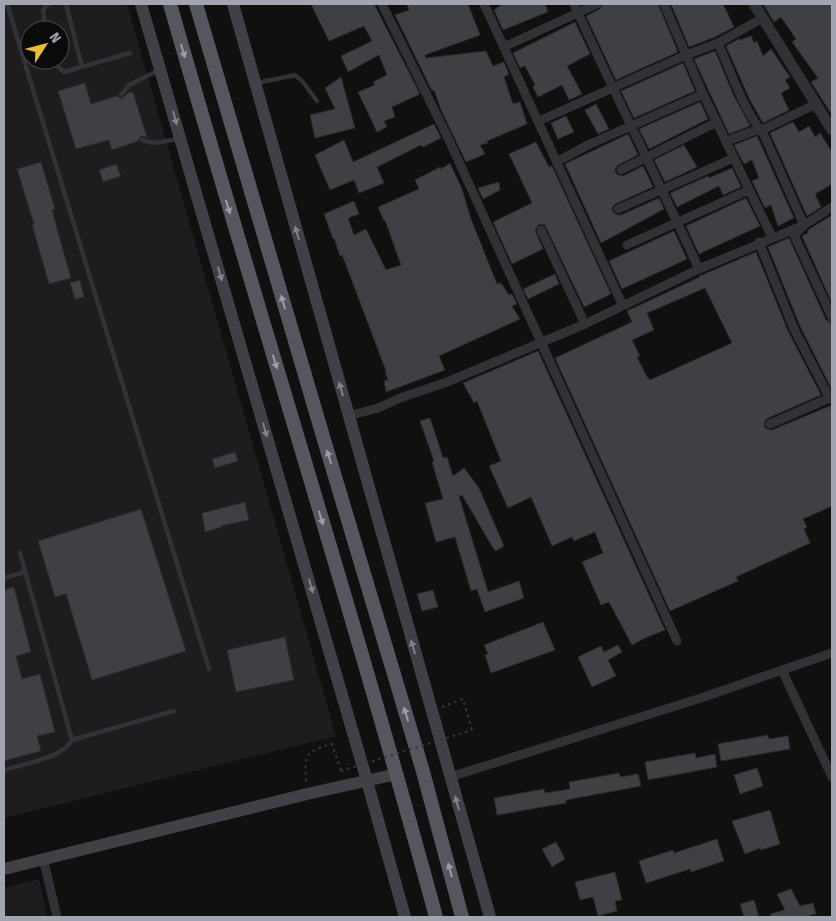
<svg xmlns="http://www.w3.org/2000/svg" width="836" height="921" viewBox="0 0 836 921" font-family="'Fira Sans Condensed',sans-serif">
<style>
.built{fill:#1d1c1e;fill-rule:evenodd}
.building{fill:#3f4044;stroke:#2b2a2d;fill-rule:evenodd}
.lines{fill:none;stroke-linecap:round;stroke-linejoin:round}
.path{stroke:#38383d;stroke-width:2;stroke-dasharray:2.5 4;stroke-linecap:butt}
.service{stroke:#313236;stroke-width:4.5}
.minor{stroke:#313236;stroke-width:9}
.tertiary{stroke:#313236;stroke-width:11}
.secondary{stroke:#404046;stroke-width:12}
.trunk{stroke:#56565e;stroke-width:14}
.path-bridge{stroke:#38383d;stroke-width:2;stroke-dasharray:2.5 4;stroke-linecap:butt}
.oneway{fill:#9a9da9}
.oneway2{fill:#80828c}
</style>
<rect width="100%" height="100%" fill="#101011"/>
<g class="built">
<path d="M4,4H127L336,736L4,818ZM30,30H60V60H30Z"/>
<polygon points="39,879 47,917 4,917 4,888"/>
</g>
<g class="building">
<polygon points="311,4 374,4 420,94 392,107 395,117 384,121 387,127 377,132 358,92 375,85 373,82 387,75 379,55 348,72 341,56 372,41 364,26 329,41"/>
<polygon points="407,4 468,4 480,35 425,55 426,58 486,51 493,66 504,62 509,74 504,77 513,104 520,102 527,124 487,141 488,143 480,145 485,154 466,162 441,110 434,90 432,91 395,15 409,10"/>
<polygon points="503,4 545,4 548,12 503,30 494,10"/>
<polygon points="603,4 658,4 678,52 616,80 586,16 600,9"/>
<polygon points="671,4 723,4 734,27 715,37 689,47"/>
<polygon points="763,4 832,4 832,115 811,82 818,78 792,42 796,39 781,17 774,22"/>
<polygon points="575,22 590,54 567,66 582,94 569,100 562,85 538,97 533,87 535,85 525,66 520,68 513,53"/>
<polygon points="751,36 754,43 757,41 763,56 771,49 790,77 785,80 790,88 781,93 789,110 763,123 750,100 726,46 739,39 740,40"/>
<polygon points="715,51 733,94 750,126 729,134 694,59"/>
<polygon points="683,63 695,91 634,118 621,91"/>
<polygon points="341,77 355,128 315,138 310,115 335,109 325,88"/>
<polygon points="85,83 91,104 117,96 122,99 128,93 133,92 147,137 141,136 138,141 112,150 109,140 76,149 58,91"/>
<polygon points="700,102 708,119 649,149 639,129"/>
<polygon points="596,104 609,129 598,134 585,110"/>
<polygon points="566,116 574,132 558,139 551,123"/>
<polygon points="793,122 799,132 809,126 815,137 820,133 832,152 832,184 815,194 821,207 807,216 770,133"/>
<polygon points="434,124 441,138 423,147 421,145 377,167 384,183 359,193 354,180 330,190 315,155 344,140 353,162"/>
<polygon points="628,134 638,155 618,165 615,169 615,172 618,175 623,176 643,166 653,187 615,204 612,208 613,212 617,215 621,215 659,198 664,209 601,243 565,164"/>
<polygon points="757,136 794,218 778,226 771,205 765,208 752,181 759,178 752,160 744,164 734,145"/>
<polygon points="536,142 549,167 552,166 611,294 584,307 545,225 539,224 535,230 543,249 512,264 493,222 532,203 509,154"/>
<polygon points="684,145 697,167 665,182 654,160"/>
<polygon points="41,162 55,209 52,210 71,278 49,284 32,225 34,224 17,169"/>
<polygon points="450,163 462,189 471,219 497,284 501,283 509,295 512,294 517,304 512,306 513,308 520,319 439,356 445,370 386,392 384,381 388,380 385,371 386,371 346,265 342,255 340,256 334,238 333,239 324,214 354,201 359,214 348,218 354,235 366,229 386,270 401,265 385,220 384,221 378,207 419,189 415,180 440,167 441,169"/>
<polygon points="116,164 121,176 103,182 99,170"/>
<polygon points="732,168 741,187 723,195 719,186 677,207 670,193 708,176 709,178"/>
<polygon points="499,182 500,190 483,199 478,188"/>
<polygon points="746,198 760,226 699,254 686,226"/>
<polygon points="832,215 832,303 802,236 808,233 808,230"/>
<polygon points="674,231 687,259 622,289 609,261"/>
<polygon points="789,238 826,320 832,323 832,390 800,326 768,247"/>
<path d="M756,252L788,331L821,395L768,418L765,421L764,426L767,429L772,430L832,405V506L803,519L807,527L804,529L810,543L736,577L738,581L670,611L555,358L632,322L627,311L700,277L699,276L702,275ZM705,288L732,343L650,380L648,377H647L637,357L640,356L632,340L654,330L647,313Z"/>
<polygon points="555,274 559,284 528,299 523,289"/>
<polygon points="80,280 84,297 75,299 70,283"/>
<polygon points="538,351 665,630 645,638 632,645 609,602 601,605 582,562 603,553 595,532 574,541 572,537 552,546 531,497 508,508 489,466 501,461 477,401 474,403 463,383"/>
<polygon points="430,418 443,458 447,457 453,476 464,468 479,488 504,546 496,551 493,548 462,495 459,496 488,592 519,581 524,598 485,612 477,589 471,591 455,537 436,542 425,503 443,499 432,462 434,461 420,421"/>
<polygon points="235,452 238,461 215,468 212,459"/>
<polygon points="245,502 249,520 221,526 222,527 205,532 202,513"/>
<polygon points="141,509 186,651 92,680 66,594 55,597 38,541"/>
<polygon points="14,587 31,652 16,656 22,679 40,674 55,732 37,736 41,751 4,761 4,590"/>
<polygon points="433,590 438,607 422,611 417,594"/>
<polygon points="543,622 555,650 491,673 485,655 488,654 484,645"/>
<polygon points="285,637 294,680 236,692 227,650"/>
<polygon points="618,645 622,652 608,660 616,676 592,687 578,657 601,646 604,652"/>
<polygon points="768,735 769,739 788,736 790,749 721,761 718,744"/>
<polygon points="695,753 696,758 715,754 717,767 648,780 645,762"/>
<polygon points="757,768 763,786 740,794 734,775"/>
<polygon points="619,773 620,777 638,774 641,786 566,800 566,803 497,815 494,798 544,789 545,793 570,789 569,782"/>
<polygon points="770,810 780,844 761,850 760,848 745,854 732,821"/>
<polygon points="717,839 724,861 691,872 690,869 646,883 639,861 673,850 674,853"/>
<polygon points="556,842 565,859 552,867 542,849"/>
<polygon points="615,872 622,900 615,901 617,911 598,916 593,897 580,900 575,882"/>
<polygon points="791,889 800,906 813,903 816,914 810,915 811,917 771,917 770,914 785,910 777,894"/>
<polygon points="754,900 759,917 744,917 740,904"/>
</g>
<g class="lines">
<g class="path">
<polyline points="442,707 463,699 472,730"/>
<path d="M306,781C304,754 306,751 332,744L341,771"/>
</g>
<g class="service">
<polyline points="7,4 209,669"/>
<polyline points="66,4 82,67"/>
<polyline points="46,30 43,11 47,4 50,4"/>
<polyline points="54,60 56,65 64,72 130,53"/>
<polyline points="257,83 295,75 302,81 317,101"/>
<polyline points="121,95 129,85 159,70"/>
<polyline points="142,140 153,143 180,139"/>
<polyline points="4,578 25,572"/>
<polyline points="72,740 174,711"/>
<path d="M4,770C23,764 63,758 72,740L20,553"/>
</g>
<g class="minor">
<polyline points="382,4 449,140 677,641"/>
<polyline points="484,4 622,304"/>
<path d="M574,4C614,93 658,180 699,269"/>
<polyline points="664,4 703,94 772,237"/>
<path d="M718,43C731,72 744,111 764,135L804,225L794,235L832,317"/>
<polyline points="504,47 597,4"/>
<polyline points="539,121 686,55 718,43 763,18"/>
<polyline points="760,131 816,104"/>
<polyline points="727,141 759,129"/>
<polyline points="558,161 588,145 703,94"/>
<polyline points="621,170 717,122"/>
<polyline points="618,209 734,158"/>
<polyline points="541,230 585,324"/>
<polyline points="759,242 794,329 830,399"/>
<polyline points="627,245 749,190"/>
<polyline points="348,416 378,408 400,398 447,382 585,324 699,269 804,225 832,207"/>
<polyline points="770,424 832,397"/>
<polyline points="782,670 832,777"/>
<polyline points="450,777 701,698 832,653"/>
<polyline points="43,858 57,917"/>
</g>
<polyline class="tertiary" points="754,4 832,130"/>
<g class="secondary">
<polyline points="141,4 367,781 405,917"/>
<polyline points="233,4 490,917"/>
<polyline points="4,869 307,794 397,774"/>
</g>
<g class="trunk">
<path d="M170,4C257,309 353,611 436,917"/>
<polyline points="196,4 322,433 422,768 462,917"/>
</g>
<polyline class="path-bridge" points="341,771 472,730"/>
</g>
<defs><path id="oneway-solid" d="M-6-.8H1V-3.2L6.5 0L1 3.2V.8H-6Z" transform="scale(1.25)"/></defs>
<g class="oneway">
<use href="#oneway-solid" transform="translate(183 51) rotate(74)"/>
<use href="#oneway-solid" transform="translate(228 207) rotate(73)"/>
<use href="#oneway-solid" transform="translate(283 302) rotate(-106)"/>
<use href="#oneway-solid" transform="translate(275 362) rotate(73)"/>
<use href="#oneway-solid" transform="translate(329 457) rotate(-107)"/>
<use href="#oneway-solid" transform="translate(321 518) rotate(73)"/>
<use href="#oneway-solid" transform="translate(406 714) rotate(-107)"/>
<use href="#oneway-solid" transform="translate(450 870) rotate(-105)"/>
</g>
<g class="oneway2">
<use href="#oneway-solid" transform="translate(175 118) rotate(74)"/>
<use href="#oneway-solid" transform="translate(297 233) rotate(-106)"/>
<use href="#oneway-solid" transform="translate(220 274) rotate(74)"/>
<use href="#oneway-solid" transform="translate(341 389) rotate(-106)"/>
<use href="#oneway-solid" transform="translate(265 430) rotate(74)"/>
<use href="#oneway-solid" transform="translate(311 586) rotate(74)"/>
<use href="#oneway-solid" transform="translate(413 647) rotate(-106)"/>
<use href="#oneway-solid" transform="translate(457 803) rotate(-106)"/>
</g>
<rect width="836" height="921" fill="none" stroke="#a2a5b1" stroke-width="10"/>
<g transform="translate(45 45) rotate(54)"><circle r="24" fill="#0b0b0c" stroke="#47494e"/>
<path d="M0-4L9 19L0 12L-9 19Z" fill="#e6bd34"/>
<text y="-8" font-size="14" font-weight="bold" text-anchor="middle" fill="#a2a5b1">N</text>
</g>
</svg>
